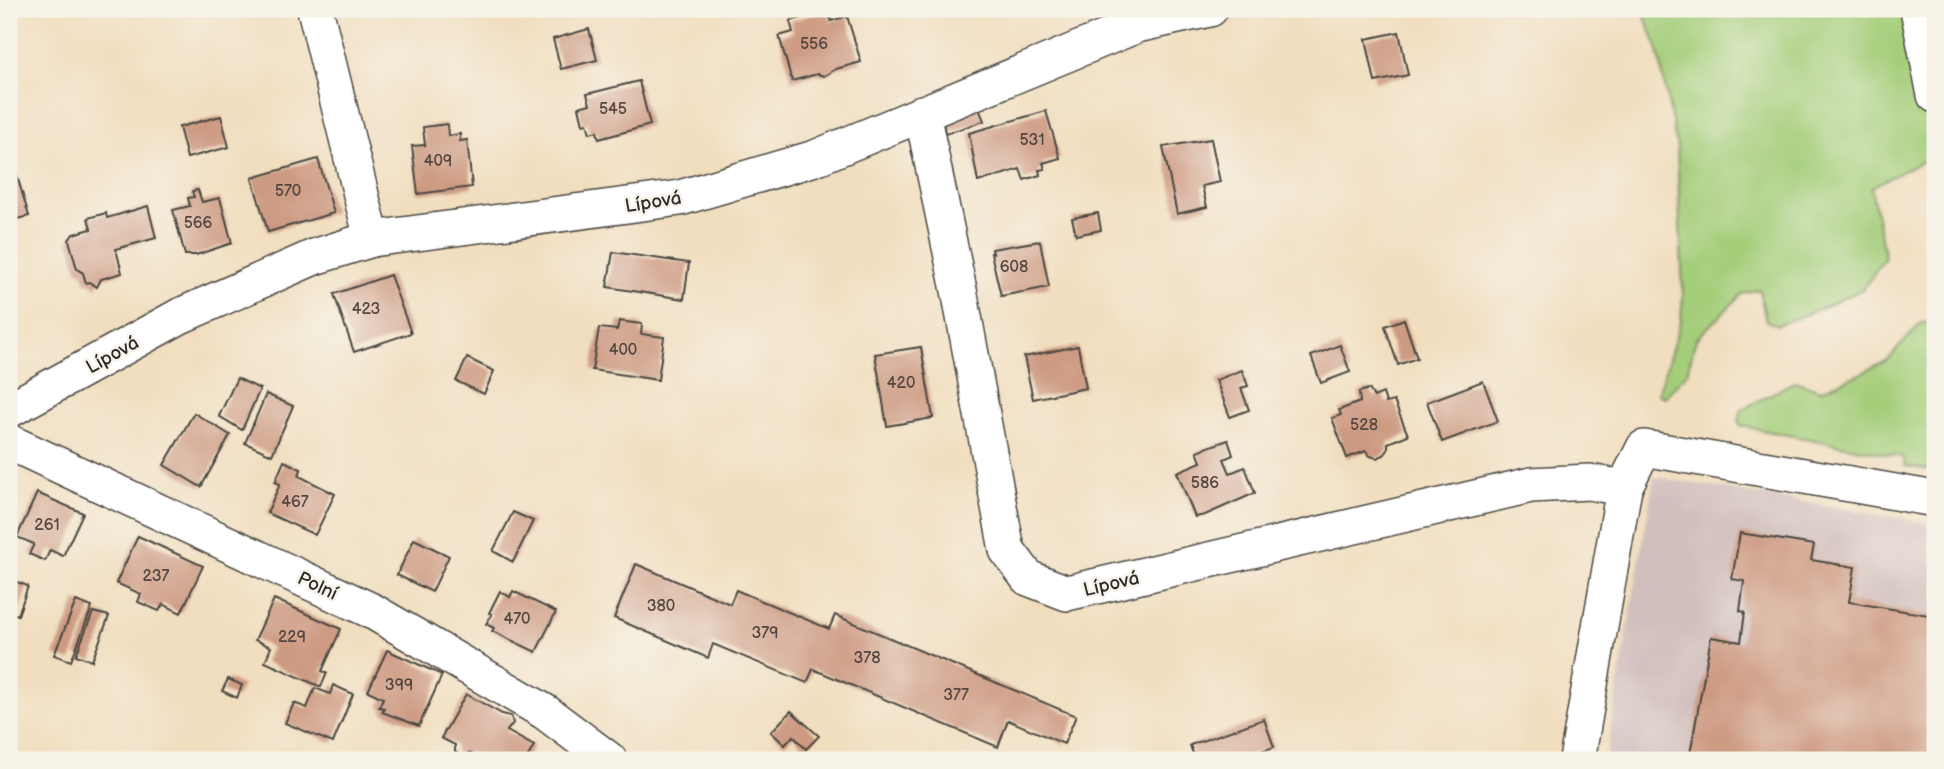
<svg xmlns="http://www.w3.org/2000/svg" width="1944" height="769" viewBox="0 0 1944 769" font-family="'Balsamiq Sans',sans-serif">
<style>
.industrial{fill:#d1bfbd}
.green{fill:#a4ce7a;stroke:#687c52;stroke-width:2}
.building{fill:#cd9a82}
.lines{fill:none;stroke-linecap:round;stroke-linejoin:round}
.street-casing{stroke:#494641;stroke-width:38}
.street{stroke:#fff;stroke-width:35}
.labels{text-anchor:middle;stroke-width:5;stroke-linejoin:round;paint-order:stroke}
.number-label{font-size:16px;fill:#544741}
.street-label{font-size:19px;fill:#2b2b2b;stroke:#f7f3e8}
</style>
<rect width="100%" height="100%" fill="#f7f3e8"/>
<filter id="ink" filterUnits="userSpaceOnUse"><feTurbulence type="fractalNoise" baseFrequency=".0143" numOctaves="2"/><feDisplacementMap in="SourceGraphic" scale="14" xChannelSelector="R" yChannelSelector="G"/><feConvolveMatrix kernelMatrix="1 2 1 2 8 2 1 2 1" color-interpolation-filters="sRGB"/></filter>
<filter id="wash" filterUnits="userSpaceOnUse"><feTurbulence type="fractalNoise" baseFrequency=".00686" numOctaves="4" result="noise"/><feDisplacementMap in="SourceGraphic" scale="28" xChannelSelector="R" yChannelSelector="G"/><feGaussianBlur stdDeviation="1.57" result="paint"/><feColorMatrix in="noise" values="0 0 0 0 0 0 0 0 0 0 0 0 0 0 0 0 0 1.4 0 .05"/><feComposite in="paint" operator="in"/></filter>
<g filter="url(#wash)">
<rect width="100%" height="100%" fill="#f1debf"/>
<polygon class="industrial" points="1654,477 1935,524 1935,760 1605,760"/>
<g class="green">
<polygon points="1642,9 1914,9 1935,115 1935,155 1871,187 1885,258 1863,289 1815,311 1778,325 1766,321 1759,289 1742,294 1696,339 1687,373 1665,397 1658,394 1681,320 1683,295 1677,148 1658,50"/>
<polygon points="1935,322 1935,471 1905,466 1903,457 1741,426 1739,422 1741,410 1795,381 1821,390 1860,374 1888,360 1921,323"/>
</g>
<g id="blocks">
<g class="building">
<polygon points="828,10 831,21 847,16 861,62 836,69 824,76 817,74 792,81 779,36 793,32 790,21"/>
<polygon points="589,29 597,60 561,69 553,39"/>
<polygon points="1399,32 1408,75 1375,82 1366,39"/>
<polygon points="639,81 650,125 599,139 597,131 590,133 587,123 583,124 579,107 590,104 587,94"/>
<polygon points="977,103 984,121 945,134 942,115"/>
<polygon points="1046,111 1060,158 1043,163 1045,169 1039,170 1040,175 1024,180 1020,169 978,182 969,133"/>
<polygon points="221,116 229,147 187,158 179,127"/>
<polygon points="447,124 448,136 460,134 460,141 467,140 472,187 418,194 412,146 425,145 423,127"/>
<polygon points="1211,139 1220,182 1202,186 1207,207 1177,214 1163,147"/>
<polygon points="12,159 29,216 9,221 9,160"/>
<polygon points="318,159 334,213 268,232 252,178"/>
<polygon points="198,190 202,202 220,198 232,243 196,255 185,255 173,210 190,206 188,198 194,197 192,191"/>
<polygon points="148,206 156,238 116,249 122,273 101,279 97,287 89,282 86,283 83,273 77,269 69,240 73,234 91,229 88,218 106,213 107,218"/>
<polygon points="1098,213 1101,230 1076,235 1072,218"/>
<polygon points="1040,241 1049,287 1001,296 991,253 993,253 992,249"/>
<polygon points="613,252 689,263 684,299 607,287"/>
<polygon points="390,275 411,333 354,352 334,294"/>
<polygon points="1404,319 1417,358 1398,365 1385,326"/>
<polygon points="619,321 642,324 641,334 664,337 658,380 592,370 599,328 617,330"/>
<polygon points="1340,345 1350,372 1321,383 1311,356"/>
<polygon points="1078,346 1086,388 1033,399 1024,357"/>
<polygon points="921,347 933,418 887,426 875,354"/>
<polygon points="467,358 494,371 484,394 456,381"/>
<polygon points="1242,370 1248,386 1241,388 1249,410 1230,417 1216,380"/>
<polygon points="237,378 260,389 242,430 219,416"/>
<polygon points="1483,381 1498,421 1442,442 1427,402"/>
<polygon points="1369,389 1374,397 1383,393 1386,403 1394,401 1408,435 1388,443 1388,450 1384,455 1377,458 1370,456 1366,451 1347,458 1332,418 1341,415 1339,410 1360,402 1359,392"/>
<polygon points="266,394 293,406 272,455 245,443"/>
<polygon points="194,413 230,435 201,487 164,465"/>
<polygon points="1228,440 1233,455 1224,459 1230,473 1245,467 1255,493 1205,515 1195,517 1177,472 1201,462 1197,451"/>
<polygon points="284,461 301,469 299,476 335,494 315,535 267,513 280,484 275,482"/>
<polygon points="37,493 83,513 63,556 50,550 45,561 29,554 34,544 17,537"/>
<polygon points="513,512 533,521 513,562 493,551"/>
<polygon points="1740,533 1814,545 1811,560 1855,567 1849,602 1935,616 1935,760 1689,760 1711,637 1741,642 1745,612 1740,611 1744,581 1732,579"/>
<polygon points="138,536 203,566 181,613 163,604 159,611 138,602 141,594 116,583"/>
<polygon points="414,539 449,556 432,592 397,575"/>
<polygon points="636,564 730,604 736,590 829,629 835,615 1076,716 1064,744 1008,720 998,747 813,669 807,683 713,644 708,658 614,618"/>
<polygon points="9,579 28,586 18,615 9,612"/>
<polygon points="500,591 510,597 513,591 556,612 536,652 492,631 494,628 486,624 492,614 489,613"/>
<polygon points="274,599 341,629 322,671 327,673 321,687 265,662 271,647 255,640"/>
<polygon points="76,601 92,607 71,661 54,655"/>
<polygon points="93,612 109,616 92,661 76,655"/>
<polygon points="387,650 442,675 419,726 382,712 384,708 379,707 383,698 368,691"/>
<polygon points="228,679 242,685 237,698 222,691"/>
<polygon points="333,685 353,694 333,743 285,723 294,703 307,708 315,688 330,694"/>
<polygon points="466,694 502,714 511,716 513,723 507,731 534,746 526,760 482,760 469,753 462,756 455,752 455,745 441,738"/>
<polygon points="791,711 819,736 806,749 793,736 785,745 771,732"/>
<polygon points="1264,719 1274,747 1236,760 1195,760 1190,745"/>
</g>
</g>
</g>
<g filter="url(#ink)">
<use href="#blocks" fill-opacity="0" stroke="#494641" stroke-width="2"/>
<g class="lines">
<defs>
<g id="street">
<polyline points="315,9 372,239"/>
<polyline points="1918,9 1935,95"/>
<polyline points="922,113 960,295 1007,550 1028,578 1067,593 1531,485 1589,482 1624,488"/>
<polyline points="9,410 180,316 314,257 372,239 680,198 815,158 1137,25 1210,9"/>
<polyline points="9,442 372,611 545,712 609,760"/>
<polyline points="1577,760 1624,488 1644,448 1935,499"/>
</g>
</defs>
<use href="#street" class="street-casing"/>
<use href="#street" class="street"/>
</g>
</g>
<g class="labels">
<g class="number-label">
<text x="814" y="49">556</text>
<text x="613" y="114">545</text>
<text x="1032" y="145">531</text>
<text x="438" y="166">409</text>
<text x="288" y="196">570</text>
<text x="198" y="228">566</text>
<text x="1014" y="272">608</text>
<text x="366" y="314">423</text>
<text x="623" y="355">400</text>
<text x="901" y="388">420</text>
<text x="1364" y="430">528</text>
<text x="1205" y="488">586</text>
<text x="295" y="507">467</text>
<text x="47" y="530">261</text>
<text x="156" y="581">237</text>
<text x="661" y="611">380</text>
<text x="517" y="624">470</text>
<text x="765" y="638">379</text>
<text x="292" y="642">229</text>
<text x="867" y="663">378</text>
<text x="399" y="690">399</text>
<text x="956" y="700">377</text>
</g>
<g class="street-label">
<text transform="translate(653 201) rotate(-9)" y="7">Lípová</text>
<text transform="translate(112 354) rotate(-29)" y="7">Lípová</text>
<text transform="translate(1111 583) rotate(-13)" y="7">Lípová</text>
<text transform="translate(318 585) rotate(25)" y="7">Polní</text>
</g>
</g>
<rect width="1944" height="769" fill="none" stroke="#f7f3e8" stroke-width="35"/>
</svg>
